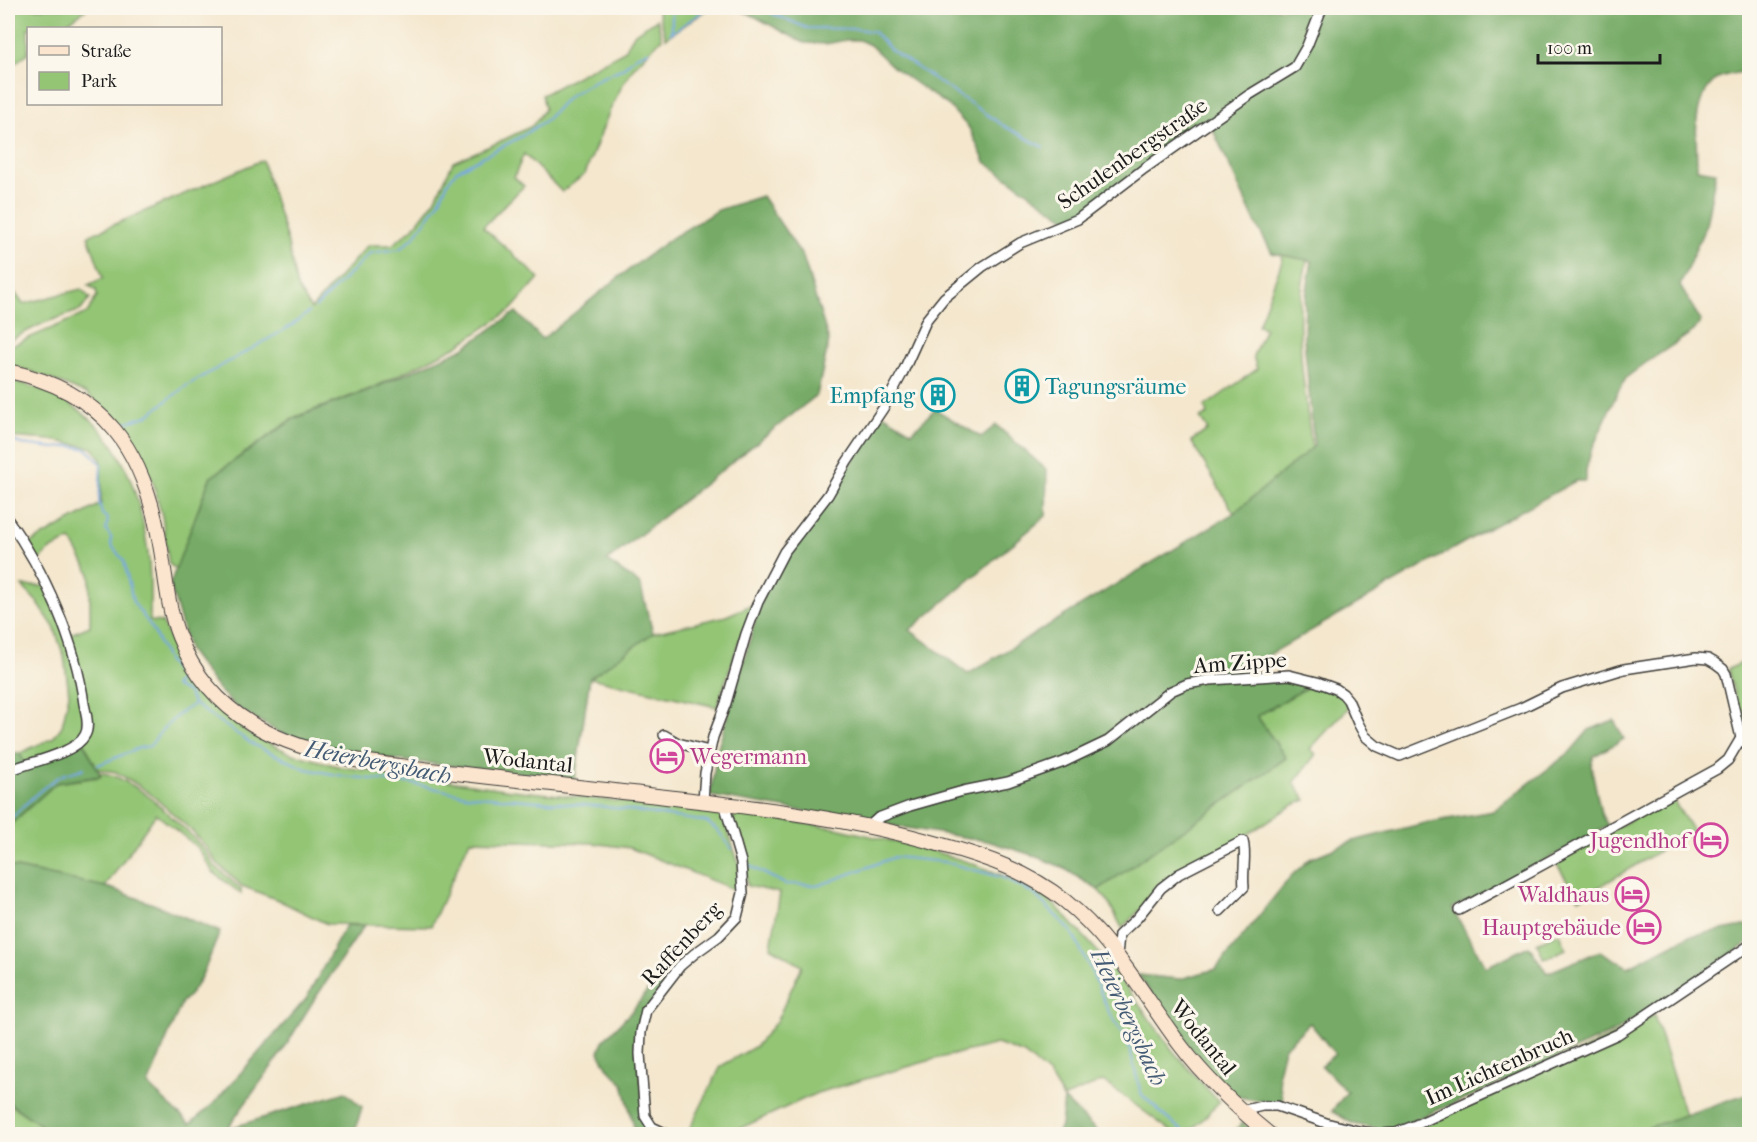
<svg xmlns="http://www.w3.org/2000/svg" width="1757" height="1142" viewBox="0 0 1757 1142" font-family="'IM FELL French Canon',serif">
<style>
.green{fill:#93c575;stroke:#587048;stroke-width:1.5}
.forest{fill:#76aa66;stroke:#496341;stroke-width:1.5}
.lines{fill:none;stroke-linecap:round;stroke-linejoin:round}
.stream{stroke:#76a7e1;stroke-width:2}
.minor-casing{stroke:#3c3a37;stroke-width:12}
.secondary-casing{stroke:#3c3a37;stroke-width:16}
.minor{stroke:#fff;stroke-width:9}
.secondary{stroke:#fbe5cf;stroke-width:14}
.labels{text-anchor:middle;stroke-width:6;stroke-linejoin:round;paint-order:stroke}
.street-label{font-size:22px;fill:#1c1c1c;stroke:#fbf7ec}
.culture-label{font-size:22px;fill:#0d838f;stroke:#fbf7ec;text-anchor:start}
.hotel-label{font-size:22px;fill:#b23c85;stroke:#fbf7ec;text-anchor:end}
.water-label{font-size:24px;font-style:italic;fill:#445b75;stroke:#fbf7ec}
</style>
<rect width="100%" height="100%" fill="#fbf7ec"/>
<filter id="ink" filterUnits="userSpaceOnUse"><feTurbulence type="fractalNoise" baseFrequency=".0167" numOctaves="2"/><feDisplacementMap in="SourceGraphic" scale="12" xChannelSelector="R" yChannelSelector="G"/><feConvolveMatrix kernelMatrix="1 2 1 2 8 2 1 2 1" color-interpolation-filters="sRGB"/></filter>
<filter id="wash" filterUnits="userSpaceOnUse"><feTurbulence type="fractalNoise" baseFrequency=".008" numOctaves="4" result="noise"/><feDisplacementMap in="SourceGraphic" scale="24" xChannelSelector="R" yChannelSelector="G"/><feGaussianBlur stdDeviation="1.35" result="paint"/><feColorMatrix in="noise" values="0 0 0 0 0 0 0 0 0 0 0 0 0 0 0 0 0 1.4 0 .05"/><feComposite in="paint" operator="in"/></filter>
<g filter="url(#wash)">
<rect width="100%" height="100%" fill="#f4e7ce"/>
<g class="green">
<polygon points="8,8 88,8 60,28 28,28 28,53 8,69"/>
<polygon points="657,8 710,8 666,38"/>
<polygon points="657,19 662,38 634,67 623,84 610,110 585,174 562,192 524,154 514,177 524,186 483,227 539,278 511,310 457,346 375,387 295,417 210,478 176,569 169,564 162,516 153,482 135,442 112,416 87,394 30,371 8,365 8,347 87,313 97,296 96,290 88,285 103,278 88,236 262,160 287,240 297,287 311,309 368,245 392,245 414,227 435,200 453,162 499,142 532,126 545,109 542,95 624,51 635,33"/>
<path d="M1281,255L1307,260C1304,275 1301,291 1300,306C1298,353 1306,401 1312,448L1234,513L1191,441L1208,430L1200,418L1208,414L1204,407L1257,369L1253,356L1265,328L1258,326L1282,261Z"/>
<polygon points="8,283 23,304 81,289 90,298 81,310 44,323 8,341"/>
<path d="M8,380C103,400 136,462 148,553C151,575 150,599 150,621L162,622L181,663L215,705L248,733L290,753L341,767L422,777L511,790L722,812L739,865L740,892L630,848L592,843L470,840L431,926L327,924L278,900L242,886L216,862L207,848L191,830L153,796L138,785L116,772L97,769L84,742L88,733L68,635L90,626V574L71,540L51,549L39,561L28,544L101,504V460L93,448L51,440L8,437Z"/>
<polygon points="22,586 45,586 61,623 80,687 84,726 80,736 73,744 24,763 20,753 53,738 62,726 69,694 64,657 54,627 37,602"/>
<polygon points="756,603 740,638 717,707 590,678 653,633 726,616"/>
<polygon points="1749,660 1749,721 1742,727 1728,669"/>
<polygon points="1315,683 1344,697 1349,707 1310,749 1316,754 1294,783 1306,800 1291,806 1239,840 1177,872 1122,928 1108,901 1098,890 1286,758 1257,716"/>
<polygon points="98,772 115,776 137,788 152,799 189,833 205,850 214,865 241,889 241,894 213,872 197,847 156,814 105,887 8,866 8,838 12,823 56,783 100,777"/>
<polygon points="1671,797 1693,831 1579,899 1555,862"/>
<path d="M734,813L836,828L930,850L968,862L1015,880L1038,892L1058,908L1110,965L1173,1051L1219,1102C1206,1115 1194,1134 1175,1134L1103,1081L1063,1098L1049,1075L1024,1054L997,1044L935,1059L817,1093L728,1134L688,1132L721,1066L756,1046L776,1022L802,966L771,947L780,893L747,886L744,856L731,816Z"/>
<polygon points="1560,933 1566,949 1544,959 1537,943"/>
<polygon points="1654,1015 1685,1115 1629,1134 1405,1134 1511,1086"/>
<polygon points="8,1103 52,1133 51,1134 8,1134"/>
</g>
<g class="forest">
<path d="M733,8H1749V71C1740,73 1724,74 1717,79C1690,100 1697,140 1697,169L1716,172L1706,225L1680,286L1701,321L1694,331L1647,362L1627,377L1618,391L1591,452L1586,470V481H1576L1484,531L1227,679L1289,677L1315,683L1257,716L1286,758L1098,890L1062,867L1029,854L987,841L710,796L717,751L761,602L775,572L814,520L883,414L912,432L935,409L981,437L996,425L1047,470L1046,516L910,630L968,674L1234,513L1314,446L1304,338L1305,302L1312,261L1272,253L1254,220L1208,119L1084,213L1066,219L985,162L969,128L948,105L932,95L893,67L870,45L859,40H846L826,44L804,43L750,14Z"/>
<polygon points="762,196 803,257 829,341 817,395 607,561 640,584 653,633 590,678 575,779 379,758 343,752 278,732 236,707 218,689 189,651 170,584 210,478 295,418 374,388 462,349 516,312 542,339 619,277 673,237 718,210"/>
<polygon points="1614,720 1624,739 1594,756 1591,765 1601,814 1608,826 1502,884 1452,908 1486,967 1529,946 1547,973 1600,951 1628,967 1689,936 1749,925 1749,942 1616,1031 1467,1098 1388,1131 1353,1124 1332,1111 1347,1092 1321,1065 1335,1054 1310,1023 1284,1048 1278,1073 1283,1105 1234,1096 1197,1058 1138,975 1180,979 1216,969 1292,875 1311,858 1353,841 1425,823 1493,811 1570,752 1589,730"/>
<polygon points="80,736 101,776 56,783 12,823 8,838 8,755 20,753 24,763 73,744"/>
<path d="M8,866L110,888L156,905L220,932C210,954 201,988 182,1002L148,1085L190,1124L213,1104L306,999L346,925L364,926L312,1003L282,1052L227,1129L345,1092L362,1107L354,1134H51L52,1133L8,1102Z"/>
<polygon points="679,963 664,982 638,1033 644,1123 662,1134 634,1134 634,1127 623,1084 607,1067 599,1052 603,1041 632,1011 659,976 670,965"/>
<polygon points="1749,1094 1749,1134 1630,1134 1737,1097"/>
<polygon points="1064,1099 1100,1134 1057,1134 1061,1126"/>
<polygon points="1243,1123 1257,1134 1230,1134"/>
</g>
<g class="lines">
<g class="stream">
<polyline points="759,8 807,28 859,29 874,32 891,50 1004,126 1043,147"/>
<polyline points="672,32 672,8"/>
<polyline points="670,34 708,8"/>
<polyline points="316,307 370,253 400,249 414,237 439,202 448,182 456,171 522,136 546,120 569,96 594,81 623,68 636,56 649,51"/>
<polyline points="124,423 147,416 186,386 291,326 309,312"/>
<polyline points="8,424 13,441 21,444 55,448 70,446 87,449 101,464 99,501 102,514 108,519 106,530 111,537 111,545 124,561 133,602 152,628 167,660 182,678 174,686 188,693 194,704 252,744 306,769 343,776 409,783 466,795 607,807 707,822 719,832 732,849"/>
<polyline points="98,765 139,748 150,746 162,730 180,713 194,704"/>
<path d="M8,821C23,807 46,782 65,774C71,772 78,771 84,768"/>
<polyline points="746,864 785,884 820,885 895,857 945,862 1004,878 1034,894 1071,931 1092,972 1108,1010 1128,1042 1141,1094 1168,1119 1187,1134"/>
</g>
</g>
</g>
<g filter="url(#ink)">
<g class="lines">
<defs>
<g id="minor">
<path d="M8,520C44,569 76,643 84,704C86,713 90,727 85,735C76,754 26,763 8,771"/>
<polyline points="664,735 678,743 709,751"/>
<polyline points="703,801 705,773 713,737 726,703 746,634 758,602 784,552 828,495 847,462 884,407 902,374 927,319 944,298 982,267 1020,243 1078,219 1145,168 1249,95 1295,67 1307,46 1322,8"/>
<polyline points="869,826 878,818 910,806 963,791 1008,782 1064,762 1108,741 1171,691 1187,684 1210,680 1289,675 1317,682 1336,689 1343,694 1348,700 1358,723 1365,736 1377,746 1400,756 1521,708 1562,688 1624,669 1696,658 1708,659 1715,663 1723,669 1726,674 1741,738 1750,749"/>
<path d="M1459,910C1545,864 1631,816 1717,769L1728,760L1741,738"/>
<path d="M1117,956L1119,935L1137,918L1161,888L1179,874L1243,841C1247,855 1242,872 1244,887L1220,911"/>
<polyline points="1241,1111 1262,1106 1277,1106 1326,1123 1358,1131 1379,1134 1396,1133 1411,1127 1618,1034 1750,945"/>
<polyline points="667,1134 652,1127 645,1116 640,1054 641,1032 646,1010 680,966 694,954 719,936 737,917 743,893 741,862 726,810 726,804"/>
</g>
<path id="secondary" d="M8,371C105,391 144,450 160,544C166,576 167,607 179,637C211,718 282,747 361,761C463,775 565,785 666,797C760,808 851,818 942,845C986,857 1029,872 1065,901C1114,940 1144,997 1181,1046C1207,1080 1237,1108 1269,1134"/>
</defs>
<use href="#minor" class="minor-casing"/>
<use href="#secondary" class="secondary-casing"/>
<use href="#minor" class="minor"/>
<use href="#secondary" class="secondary"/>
</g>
</g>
<defs>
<symbol id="building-ring" viewBox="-11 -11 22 22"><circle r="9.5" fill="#fbf7ec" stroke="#0f9aa8" stroke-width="1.5"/><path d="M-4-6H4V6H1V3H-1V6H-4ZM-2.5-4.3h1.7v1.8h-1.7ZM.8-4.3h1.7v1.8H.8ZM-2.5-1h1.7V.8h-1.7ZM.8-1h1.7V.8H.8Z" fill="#0f9aa8"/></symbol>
<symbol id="hotel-ring" viewBox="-11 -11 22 22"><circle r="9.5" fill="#fbf7ec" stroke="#d1479c" stroke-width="1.5"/><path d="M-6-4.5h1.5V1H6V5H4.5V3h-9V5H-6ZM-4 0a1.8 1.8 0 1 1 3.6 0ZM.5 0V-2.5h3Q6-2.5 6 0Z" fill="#d1479c"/></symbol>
</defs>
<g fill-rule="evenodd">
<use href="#building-ring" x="1003" y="367" width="38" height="38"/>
<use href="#building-ring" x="919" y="376" width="38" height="38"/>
<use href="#hotel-ring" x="648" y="737" width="38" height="38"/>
<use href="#hotel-ring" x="1692" y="821" width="38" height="38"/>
<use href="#hotel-ring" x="1613" y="875" width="38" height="38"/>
<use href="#hotel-ring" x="1625" y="908" width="38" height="38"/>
</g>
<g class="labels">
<g class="street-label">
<text transform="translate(1132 153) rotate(-35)" y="8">Schulenbergstraße</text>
<text transform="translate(1240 662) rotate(-4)" y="8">Am Zippe</text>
<text transform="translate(528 760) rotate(6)" y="8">Wodantal</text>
<text transform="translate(681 943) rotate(-47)" y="8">Raffenberg</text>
<text transform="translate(1204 1037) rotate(51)" y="8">Wodantal</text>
<text transform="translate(1499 1066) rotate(-24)" y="8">Im Lichtenbruch</text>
</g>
<g class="culture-label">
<text x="1045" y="394">Tagungsräume</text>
<text x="915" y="403" text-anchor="end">Empfang</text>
</g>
<g class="hotel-label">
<text x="690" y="764" text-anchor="start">Wegermann</text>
<text x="1688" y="848">Jugendhof</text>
<text x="1609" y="902">Waldhaus</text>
<text x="1621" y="935">Hauptgebäude</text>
</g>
<g class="water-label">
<text transform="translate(378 762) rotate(11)" y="8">Heierbergsbach</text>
<text transform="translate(1129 1017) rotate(65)" y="8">Heierbergsbach</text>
</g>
</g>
<rect width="1757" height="1142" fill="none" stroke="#fbf7ec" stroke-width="30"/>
<rect x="27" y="27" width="195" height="78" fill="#fbf7ec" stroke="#a29f99" stroke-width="1.5"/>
<rect x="39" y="46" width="30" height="9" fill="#fbe5cf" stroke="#a29f99" stroke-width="1.5"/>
<text x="81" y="57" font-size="18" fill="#1c1c1c">Straße</text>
<rect x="39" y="72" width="30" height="18" fill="#93c575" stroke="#a29f99" stroke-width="1.5"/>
<text x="81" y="87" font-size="18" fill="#1c1c1c">Park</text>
<path d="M1538 54v9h122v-9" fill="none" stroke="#1c1c1c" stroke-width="3"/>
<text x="1547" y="54" font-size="18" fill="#1c1c1c" stroke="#fbf7ec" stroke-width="4.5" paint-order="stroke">100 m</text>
</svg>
